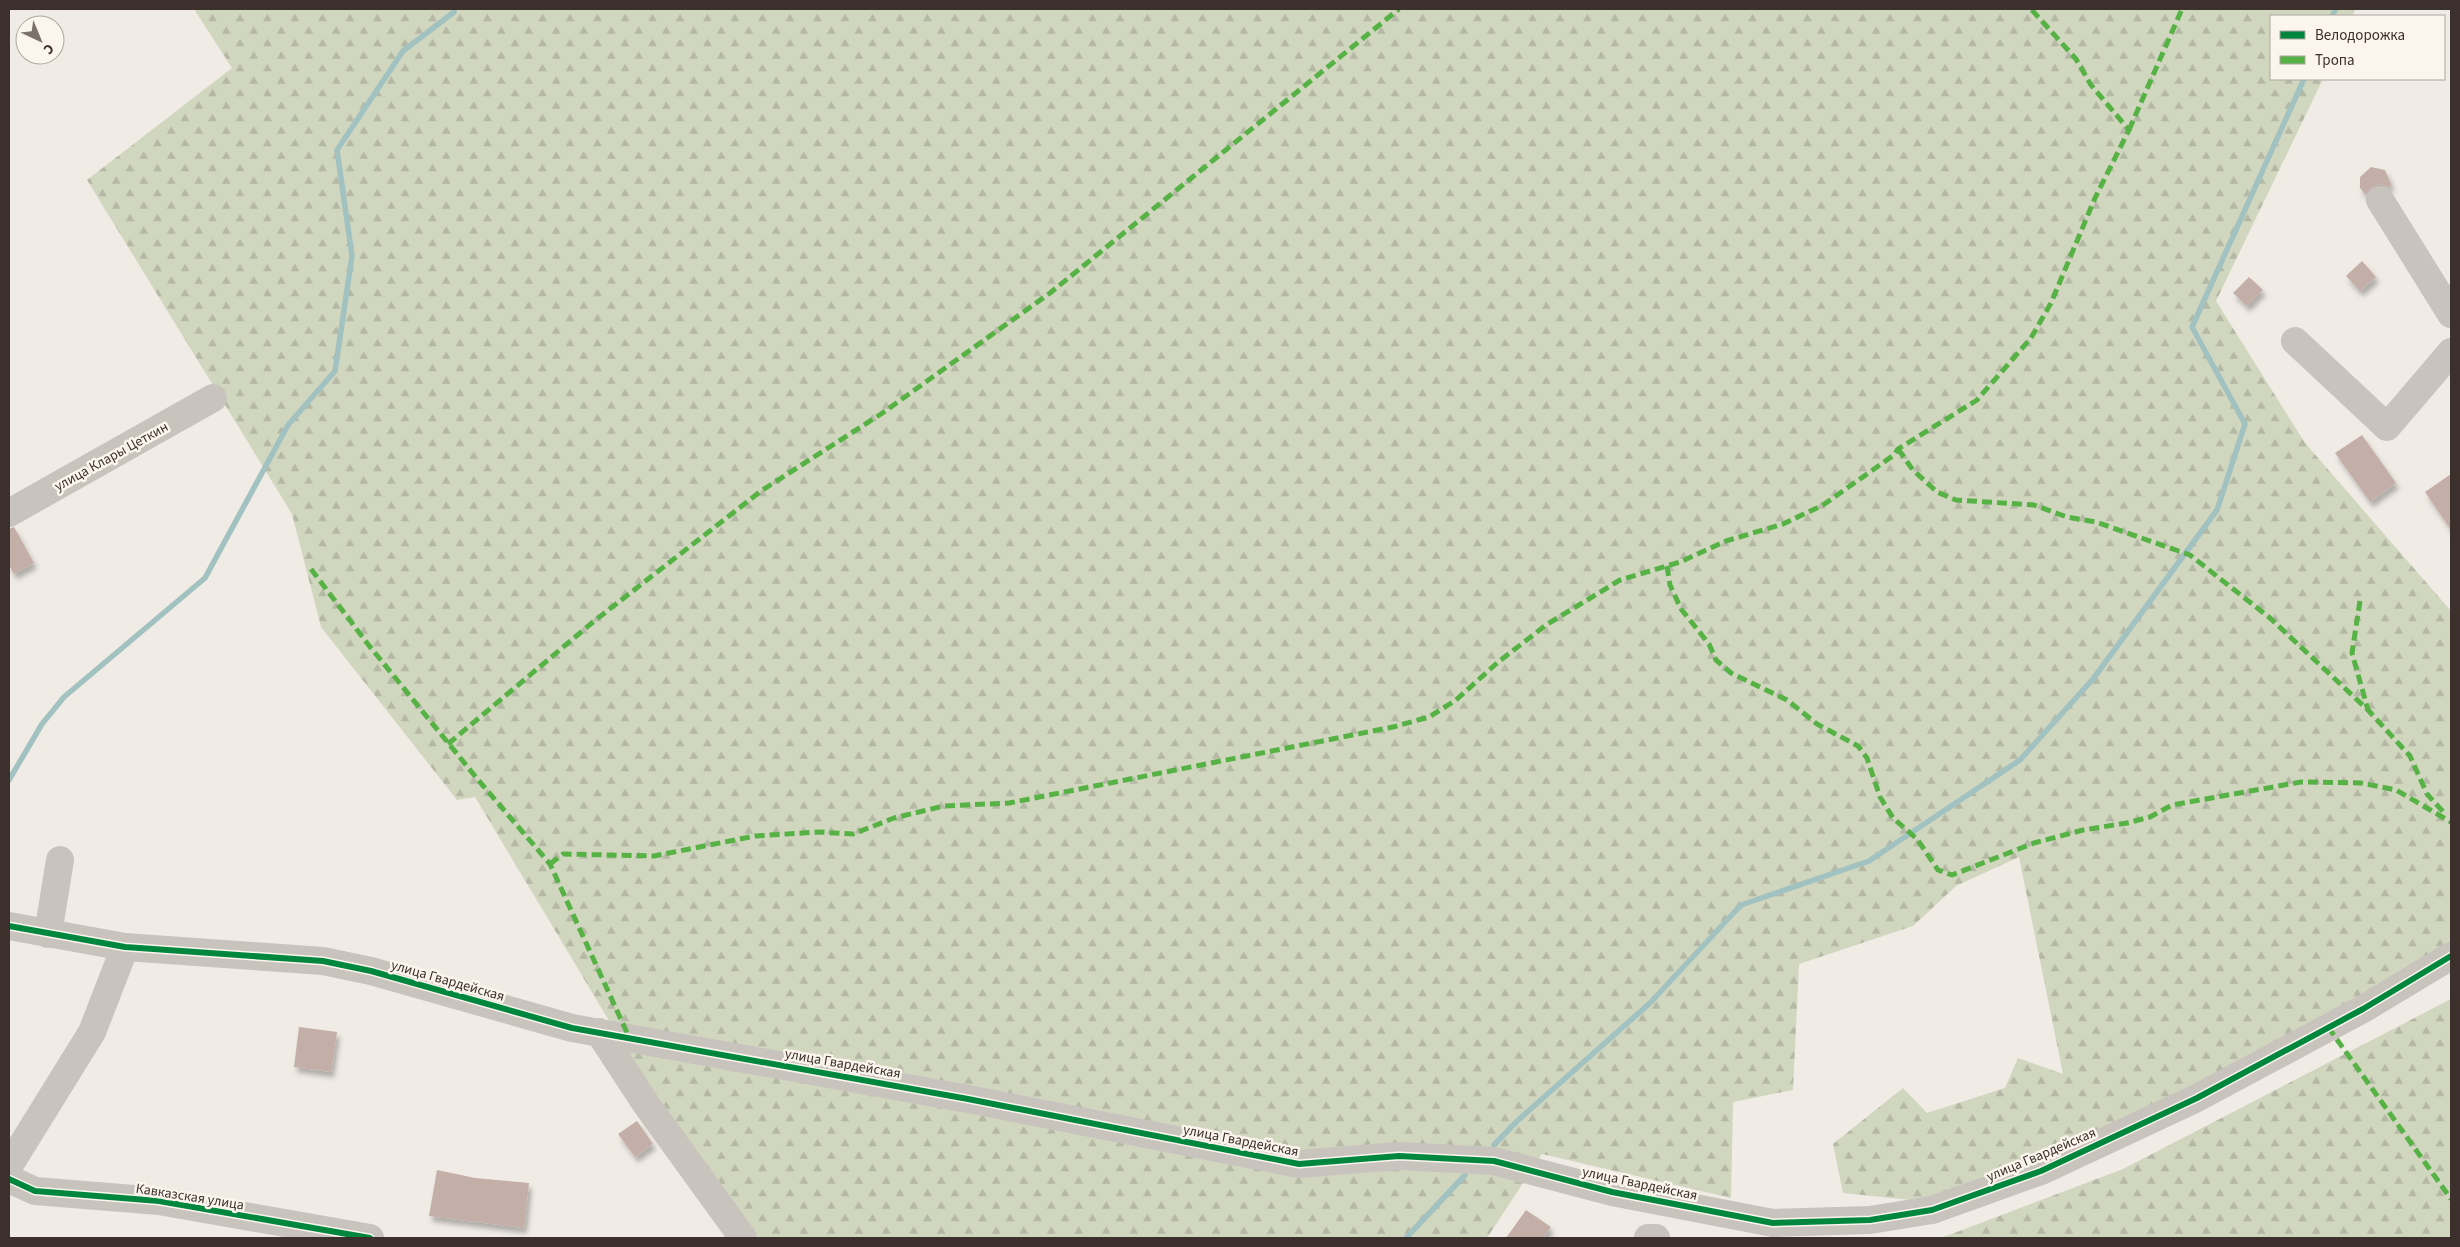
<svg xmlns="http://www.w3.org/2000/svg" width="2460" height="1247" viewBox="0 0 2460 1247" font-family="'Source Sans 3',sans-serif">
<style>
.forest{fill:url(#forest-firs)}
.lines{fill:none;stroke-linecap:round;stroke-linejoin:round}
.stream{stroke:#a1c2c1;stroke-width:5.5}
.building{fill:#c3afa7;filter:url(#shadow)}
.minor{stroke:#c9c3be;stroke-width:28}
.quiet{stroke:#57b246;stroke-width:5;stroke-dasharray:10 5;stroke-linecap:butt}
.cycleway-casing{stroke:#fbf5ee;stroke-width:9}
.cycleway{stroke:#00873e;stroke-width:6}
.labels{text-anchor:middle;stroke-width:5;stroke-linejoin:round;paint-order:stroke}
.street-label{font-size:14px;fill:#3b302b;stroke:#fbf5ee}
</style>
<defs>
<pattern id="forest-firs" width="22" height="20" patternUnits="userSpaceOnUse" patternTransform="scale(1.25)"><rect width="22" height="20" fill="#d1d6bf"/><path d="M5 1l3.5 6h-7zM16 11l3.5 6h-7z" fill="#b4b8a4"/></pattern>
<filter id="shadow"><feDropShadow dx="3" dy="5.5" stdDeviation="2.5" flood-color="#0004"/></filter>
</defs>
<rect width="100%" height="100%" fill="#f0ebe5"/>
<g class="forest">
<polygon points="194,9 2356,9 2352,16 2271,16 2271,79 2323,79 2216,301 2305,443 2451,611 2451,947 2372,995 2048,1159 1931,1202 1843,1193 1833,1144 1903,1088 1927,1113 2005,1088 2018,1058 2063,1074 2019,857 1956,886 1913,926 1799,964 1793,1090 1733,1102 1731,1198 1542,1154 1487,1238 754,1238 632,1059 475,797 457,800 321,627 292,514 87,180 232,68"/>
<polygon points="2451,999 2451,1238 1941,1238 2123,1169"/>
</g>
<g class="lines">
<g class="stream">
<polyline points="2332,16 2336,9"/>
<polyline points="9,780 42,724 64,697 205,578 288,425 335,371 352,256 337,150 403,51 454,12 454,9"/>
<polyline points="1494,1145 1516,1122 1650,1003 1741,905 1869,861 2020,760 2093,679 2217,510 2245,424 2192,327 2304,79"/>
<polyline points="1406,1238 1465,1175"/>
</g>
</g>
<g class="building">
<polygon points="2371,167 2385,170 2391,184 2390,188 2380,184 2372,187 2366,195 2360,188 2360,177"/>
<polygon points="2362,261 2376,277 2360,291 2346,276"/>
<polygon points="2249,277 2263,290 2247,306 2233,293"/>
<polygon points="2362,435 2396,483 2370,502 2335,453"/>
<polygon points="2451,474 2451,530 2425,492"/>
<polygon points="14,527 34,563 14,574 9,565 9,529"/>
<polygon points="299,1027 337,1032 331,1072 294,1067"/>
<polygon points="637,1121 653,1144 635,1157 618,1134"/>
<polygon points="437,1170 475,1178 529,1183 524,1228 429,1216"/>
<polygon points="1526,1210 1551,1227 1543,1238 1506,1238"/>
</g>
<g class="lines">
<g class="minor">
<polyline points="2380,200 2451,314"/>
<polyline points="2295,341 2387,427 2451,352"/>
<polyline points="9,513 213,398"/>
<polyline points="9,926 125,947 323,961 371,971 572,1028 968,1099 1299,1164 1399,1156 1494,1161 1612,1192 1773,1223 1870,1220 1932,1210 2041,1171 2197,1098 2363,1009 2451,956"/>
<polyline points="48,934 60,860"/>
<polyline points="599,1032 646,1104 743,1238"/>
<polyline points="9,1166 92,1032 125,947"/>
<polyline points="9,1179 35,1191 159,1201 370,1238"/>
<polyline points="1648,1238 1656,1238"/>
</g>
<g class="quiet">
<polyline points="2129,130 2182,9"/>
<polyline points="1898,449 1913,470 1937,492 1956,500 2034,505 2067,517 2096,522 2190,555 2270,618 2368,710 2410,756 2427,794 2446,815"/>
<polyline points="1667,566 1670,585 1681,609 1709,644 1716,660 1731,673 1787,700 1817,724 1858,746 1867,758 1880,797 1893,818 1917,839 1938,870 1952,875 2034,843 2083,830 2127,823 2150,817 2172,805 2301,782 2361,783 2396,790 2451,822"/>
<polyline points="311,569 367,643 479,781 550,864 629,1037"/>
<polyline points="2360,601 2352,653 2368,710"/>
<polyline points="448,744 593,622 761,491 881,414 1050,293 1399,9"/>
<polyline points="550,864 563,854 654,856 755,836 818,832 853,834 894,818 944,806 1009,803 1393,727 1429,717 1456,700 1497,663 1546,625 1620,580 1680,562 1726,541 1783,524 1823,505 1894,455 1898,449 1977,400 2031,338 2051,303 2095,198 2129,130 2091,85 2076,59 2031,9"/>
<polyline points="2328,1027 2451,1199"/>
</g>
<defs>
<g id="cycleway">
<polyline points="9,926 125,947 323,961 371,971 572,1028 968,1099 1299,1164 1399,1156 1494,1161 1612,1192 1773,1223 1870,1220 1932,1210 2041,1171 2197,1098 2363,1009 2451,956"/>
<polyline points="9,1179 35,1191 159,1201 370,1238"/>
</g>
</defs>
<use href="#cycleway" class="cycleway-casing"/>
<use href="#cycleway" class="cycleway"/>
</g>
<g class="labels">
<g class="street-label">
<text transform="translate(111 456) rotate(-29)" y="5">улица Клары Цеткин</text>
<text transform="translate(448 980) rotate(16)" y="5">улица Гвардейская</text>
<text transform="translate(843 1063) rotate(10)" y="5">улица Гвардейская</text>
<text transform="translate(1241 1140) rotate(11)" y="5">улица Гвардейская</text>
<text transform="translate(2041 1154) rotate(-23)" y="5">улица Гвардейская</text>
<text transform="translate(1640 1183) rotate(12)" y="5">улица Гвардейская</text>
<text transform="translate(190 1196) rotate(9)" y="5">Кавказская улица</text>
</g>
</g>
<rect width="2460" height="1247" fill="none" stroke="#3b302b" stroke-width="20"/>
<rect x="2270" y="15" width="175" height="65" fill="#fbf5ee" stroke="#aea6a0"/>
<rect x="2280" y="31" width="25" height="8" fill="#00873e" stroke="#aea6a0"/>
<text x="2315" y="40" font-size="15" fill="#3b302b">Велодорожка</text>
<rect x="2280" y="56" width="25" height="8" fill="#57b246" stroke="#aea6a0"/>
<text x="2315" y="65" font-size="15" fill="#3b302b">Тропа</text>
<g transform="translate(40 40) rotate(136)"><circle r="24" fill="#fbf5ee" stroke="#aea6a0"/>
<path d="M0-4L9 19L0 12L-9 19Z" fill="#7a716c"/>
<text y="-8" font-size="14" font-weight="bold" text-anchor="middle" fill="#3b302b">С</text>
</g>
</svg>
